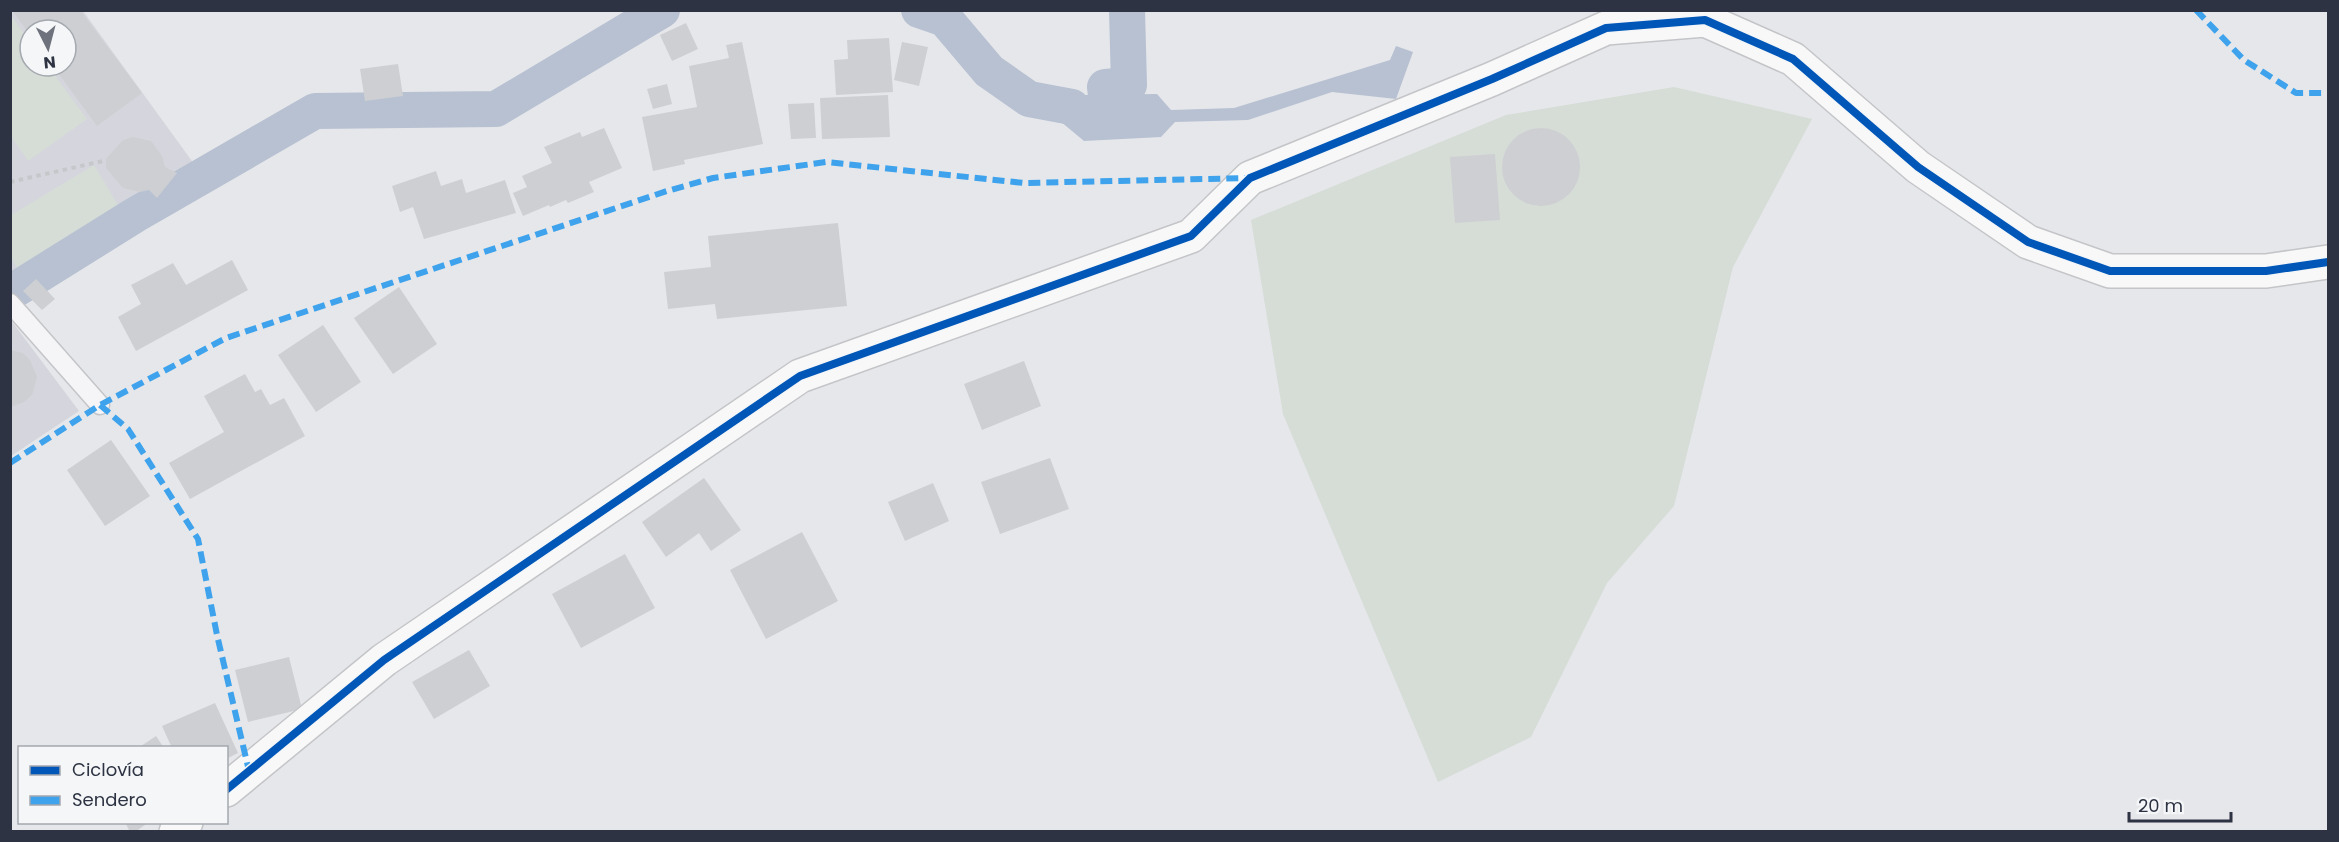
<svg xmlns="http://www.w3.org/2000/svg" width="2339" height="842" viewBox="0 0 2339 842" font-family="Poppins,sans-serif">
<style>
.built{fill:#d5d6dd;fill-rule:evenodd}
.green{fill:#d6ddd7}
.water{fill:#b7c1d2}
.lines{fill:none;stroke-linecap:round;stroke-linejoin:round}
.canal{stroke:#b7c1d2;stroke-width:36}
.building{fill:#cecfd2}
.lane-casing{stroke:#c4c5c8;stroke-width:21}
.secondary-casing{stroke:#c4c5c8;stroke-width:36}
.path{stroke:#c6c7ca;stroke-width:4;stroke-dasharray:4.5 4.5;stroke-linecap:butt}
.lane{stroke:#f5f5f7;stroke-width:18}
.secondary{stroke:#f8f8f8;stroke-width:33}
.quiet{stroke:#3ea3ec;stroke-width:6;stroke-dasharray:12 6;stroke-linecap:butt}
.cycleway-casing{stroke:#f4f6f8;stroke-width:11}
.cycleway{stroke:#0057b8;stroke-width:8}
</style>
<rect width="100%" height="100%" fill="#e6e7ea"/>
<g class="built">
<path d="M11,11H83L197,168L11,287ZM30,30H66V66H30Z"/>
<polygon points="10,319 79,411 11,456 10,456"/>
</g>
<g class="green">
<polygon points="11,15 30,42 30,66 48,66 87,119 28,161 11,136"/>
<polygon points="1674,87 1812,119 1733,267 1674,506 1607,583 1531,737 1438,782 1283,414 1251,220 1506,115"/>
<polygon points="94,165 124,215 21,275 11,257 11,215"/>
</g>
<polygon class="water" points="1396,46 1413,52 1396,99 1332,92 1248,120 1175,122 1161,137 1084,141 1060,121 1082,95 1157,94 1171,110 1234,108 1390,60"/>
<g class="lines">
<g class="canal">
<polyline points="919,10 945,19 989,71 1029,99 1072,107"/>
<polyline points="1106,95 1105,87 1129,85 1127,10"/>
<polyline points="10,293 135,215 315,111 496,109 662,10"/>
</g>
</g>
<g class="building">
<polygon points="12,10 80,10 142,93 97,126 53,66 66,66 66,30 30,30 30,35"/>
<polygon points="686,23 698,49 672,61 660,35"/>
<polygon points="889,38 893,92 836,95 834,60 848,59 847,40"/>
<polygon points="742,42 763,144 684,160 685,164 653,171 642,117 697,107 689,66 729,58 726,45"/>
<polygon points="902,42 928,47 919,86 894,80"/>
<polygon points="398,64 403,96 365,101 360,69"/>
<polygon points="667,84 672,104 653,109 647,89"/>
<polygon points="888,95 890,137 822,139 820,98"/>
<polygon points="814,103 816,138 791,139 788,104"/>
<polygon points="604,128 622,168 589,182 594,192 568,203 566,200 550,207 549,205 523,216 513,193 527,187 522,176 552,163 544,147 580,132 582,137"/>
<circle cx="1541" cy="167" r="39"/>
<polygon points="133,137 151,141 162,156 165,167 177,173 157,198 149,190 140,192 123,188 106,168 106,159 123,140"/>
<polygon points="1495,154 1500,220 1455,223 1450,157"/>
<polygon points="436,171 441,186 462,179 466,193 505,180 516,213 424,239 413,207 400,212 392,186"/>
<polygon points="838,223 847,306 717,319 715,304 668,309 664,272 711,267 708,236"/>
<polygon points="232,260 248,290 136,351 118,317 141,304 131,285 173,263 186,285"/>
<polygon points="36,279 55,299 42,310 23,291"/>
<polygon points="399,287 437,344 393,374 354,318"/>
<polygon points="323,325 361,382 316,412 278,355"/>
<polygon points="10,350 23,353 30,360 37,377 32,395 24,402 10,407"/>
<polygon points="1024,361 1041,406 982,430 964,384"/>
<polygon points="245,374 255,392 261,389 270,405 284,398 305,436 190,499 169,463 224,432 204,396"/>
<polygon points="111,440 150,496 105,526 67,470"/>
<polygon points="1050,458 1069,509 1000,534 981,482"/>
<polygon points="704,478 741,530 711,551 699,533 666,557 642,522"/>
<polygon points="933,483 949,521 905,541 888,502"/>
<polygon points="802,532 838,601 766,639 730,570"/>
<polygon points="625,554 655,608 581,648 552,594"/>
<polygon points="469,650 490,686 434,719 412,682"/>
<polygon points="289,657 302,709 248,722 235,670"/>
<polygon points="215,703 238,753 226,759 226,748 172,748 162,726"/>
<polygon points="156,736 164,748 138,748"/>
<polygon points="125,822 149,822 135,832 130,832"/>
</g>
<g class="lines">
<defs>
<polyline id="lane" points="10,303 100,405"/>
<g id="secondary">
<polyline points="226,790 384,660 800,376 1191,236 1250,178 1492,79 1606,28 1705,20 1793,59 1918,167 2028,242 2110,271 2266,271 2328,262"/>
<polyline points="176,832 186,822"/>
</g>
</defs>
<use href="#lane" class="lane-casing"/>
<use href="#secondary" class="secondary-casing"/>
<polyline class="path" points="10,182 103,161"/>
<use href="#lane" class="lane"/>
<use href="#secondary" class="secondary"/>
<g class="quiet">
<polyline points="2196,10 2244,60 2296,93 2328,93"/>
<polyline points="100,405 128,429 198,539 217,635 249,771"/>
<polyline points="10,463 100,405 226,338 667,191 713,178 826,162 1024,183 1250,178"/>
</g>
<defs>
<polyline id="cycleway" points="226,790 384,660 800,376 1191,236 1250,178 1492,79 1606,28 1705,20 1793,59 1918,167 2028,242 2110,271 2266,271 2328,262"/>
</defs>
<use href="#cycleway" class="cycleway-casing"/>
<use href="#cycleway" class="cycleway"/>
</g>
<rect width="2339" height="842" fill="none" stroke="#2d3342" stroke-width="24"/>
<rect x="18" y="746" width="210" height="78" fill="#f4f6f8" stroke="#a4a8af" stroke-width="1.5"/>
<rect x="30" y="766" width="30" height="9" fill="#0057b8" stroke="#a4a8af" stroke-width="1.5"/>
<text x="72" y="776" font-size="18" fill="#2d3342">Ciclovía</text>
<rect x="30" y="796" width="30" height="9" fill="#3ea3ec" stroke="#a4a8af" stroke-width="1.5"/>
<text x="72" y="806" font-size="18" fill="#2d3342">Sendero</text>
<g transform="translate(48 48) rotate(174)"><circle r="28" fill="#f4f6f8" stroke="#a4a8af" stroke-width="1.5"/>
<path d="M0-4.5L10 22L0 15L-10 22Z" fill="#6e727d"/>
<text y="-9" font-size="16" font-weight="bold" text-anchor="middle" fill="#2d3342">N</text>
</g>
<path d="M2129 812v9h102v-9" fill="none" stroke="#2d3342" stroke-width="3"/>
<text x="2138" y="812" font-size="18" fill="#2d3342" stroke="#f4f6f8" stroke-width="4.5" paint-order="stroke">20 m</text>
</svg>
